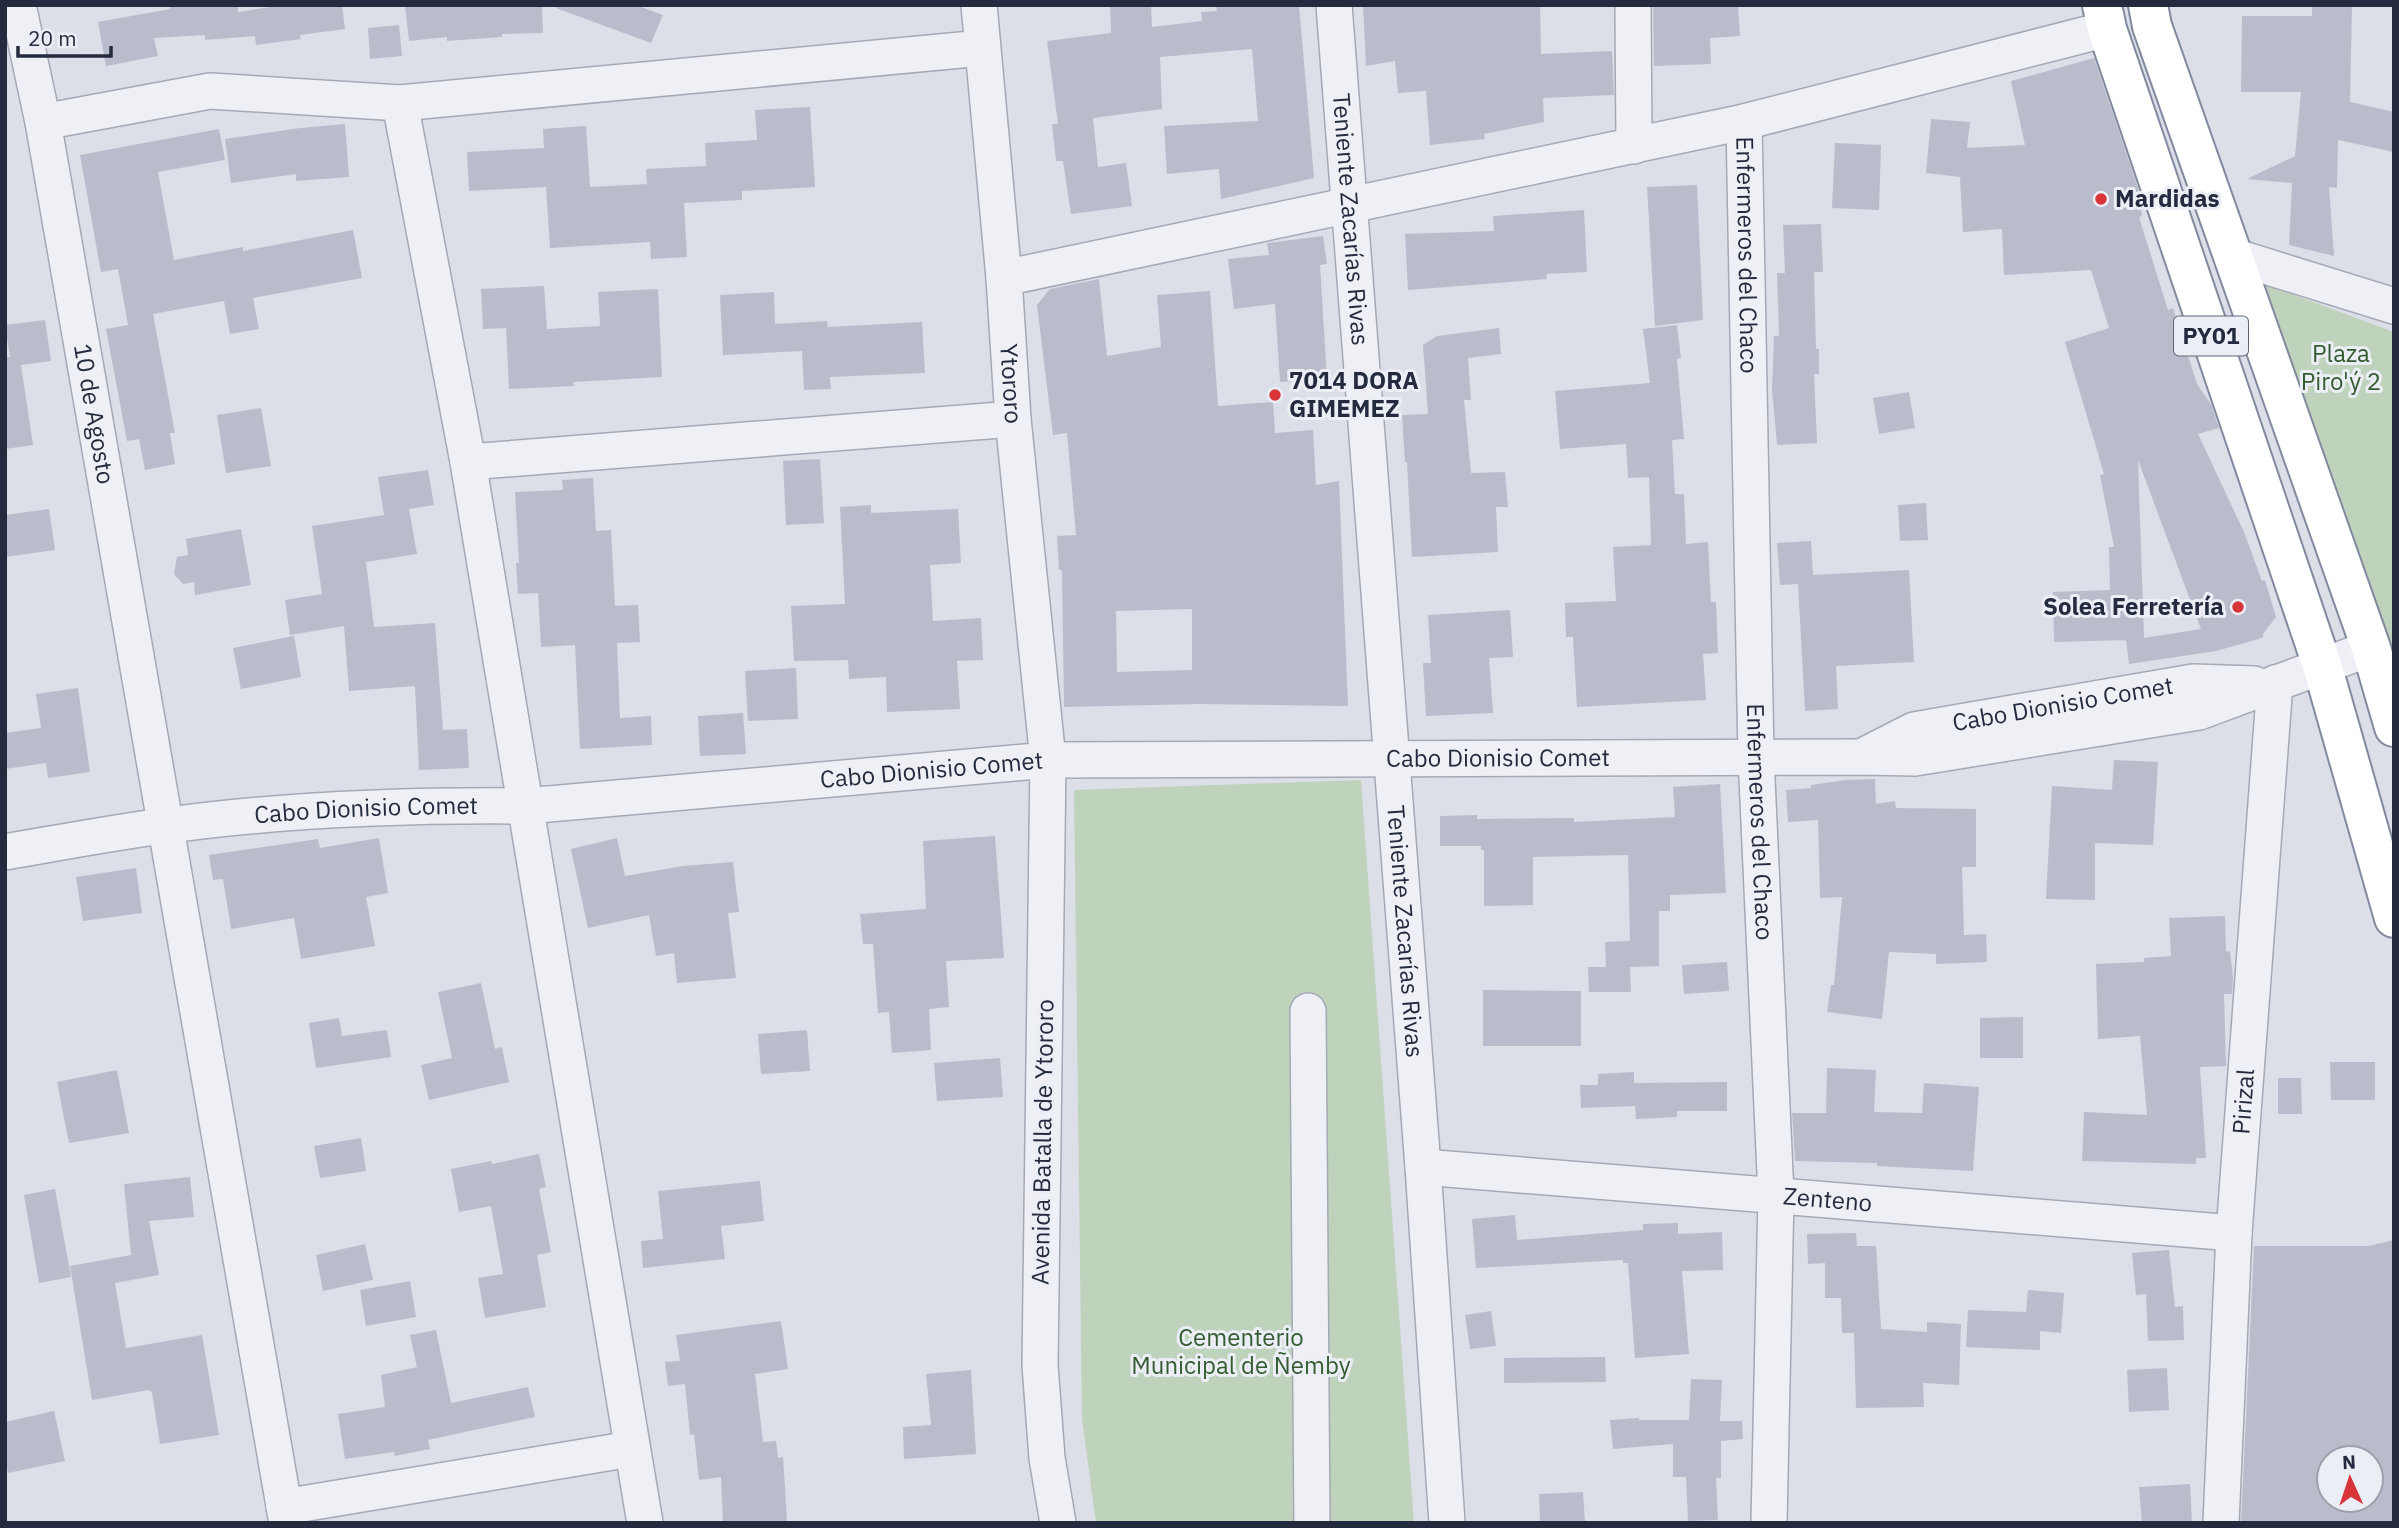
<svg xmlns="http://www.w3.org/2000/svg" width="2399" height="1528" viewBox="0 0 2399 1528" font-family="'IBM Plex Sans',sans-serif">
<style>
.green{fill:#bfd2bc}
.building{fill:#b9bdcb;fill-rule:evenodd}
.lines{fill:none;stroke-linecap:round;stroke-linejoin:round}
.minor-casing{stroke:#a5a9b5;stroke-width:38}
.highway-casing{stroke:#828a9f;stroke-width:42}
.minor{stroke:#eff0f5;stroke-width:35}
.highway{stroke:#fff;stroke-width:38}
.poi-dot{fill:#d8353a;stroke:#ebeef5;stroke-width:2.5}
.labels{text-anchor:middle;stroke-width:6;stroke-linejoin:round;paint-order:stroke}
.shield{fill:#ebeef5;stroke:#606676;stroke-width:2}
.shield-label{font-size:23px;font-weight:bold;fill:#242b3f}
.poi-label{font-size:24px;font-weight:bold;fill:#242b3f;stroke:#ebeef5;text-anchor:start}
.street-label{font-size:24px;fill:#242b3f;stroke:#ebeef5}
.park-label{font-size:24px;fill:#345b31;stroke:#ebeef5}
</style>
<rect width="100%" height="100%" fill="#dcdfe7"/>
<g class="green">
<polygon points="2256,281 2394,332 2394,683"/>
<polygon points="1361,780 1414,1523 1096,1523 1082,1419 1074,790"/>
</g>
<g class="building">
<polygon points="170,5 238,5 238,12 283,5 342,5 345,29 300,35 301,39 256,45 255,36 205,40 205,35 154,38 158,56 106,66 98,22 170,9"/>
<polygon points="405,5 542,5 543,33 502,34 502,37 447,41 447,37 409,41"/>
<polygon points="557,5 636,5 663,15 651,43 556,8"/>
<polygon points="1110,5 1151,5 1152,27 1202,21 1201,12 1217,11 1216,5 1299,5 1314,178 1221,199 1219,169 1167,174 1164,126 1258,121 1252,49 1160,57 1162,109 1093,118 1098,167 1126,163 1132,206 1071,214 1063,161 1056,161 1052,124 1058,124 1047,41 1111,33"/>
<polygon points="1363,5 1540,5 1541,54 1612,51 1614,95 1543,98 1544,122 1484,134 1485,139 1430,145 1426,91 1398,93 1395,61 1366,66"/>
<polygon points="1653,5 1738,5 1740,36 1710,38 1711,64 1654,66"/>
<polygon points="2312,5 2352,5 2350,102 2394,112 2394,152 2338,140 2337,188 2329,187 2334,256 2289,245 2292,183 2247,179 2295,156 2301,92 2241,92 2242,16 2312,16"/>
<polygon points="399,25 402,56 370,59 368,28"/>
<path d="M2094,58L2138,188L2142,216L2139,217L2168,310L2173,308L2197,384L2211,404L2219,428L2198,434L2244,532L2262,581L2265,580L2276,617L2263,634V637L2259,639L2216,651L2129,664L2126,640H2128L2054,642L2053,592L2110,590L2109,547H2114L2100,475L2104,474L2065,342L2109,328L2091,270L2004,275L2002,229L1963,232L1960,177L1926,173L1931,119L1970,122L1967,148L2025,145L2011,81ZM2138,460L2201,629L2144,638Z"/>
<polygon points="810,107 815,187 742,191 742,200 684,203 687,257 651,259 650,242 550,248 546,187 469,191 467,152 544,148 543,129 586,126 590,187 647,184 646,169 706,166 705,143 757,140 755,110"/>
<polygon points="345,124 349,177 296,181 296,174 231,183 225,139 300,128"/>
<polygon points="219,129 225,160 158,172 174,260 243,247 243,251 353,230 362,278 253,298 259,329 230,334 224,301 153,314 175,433 170,433 175,464 145,470 139,439 127,441 106,329 128,325 118,269 101,272 80,155"/>
<polygon points="1835,143 1881,145 1879,210 1832,208"/>
<polygon points="1697,185 1703,320 1655,326 1647,187"/>
<polygon points="1584,210 1587,272 1546,274 1547,279 1408,290 1405,234 1494,231 1493,216"/>
<polygon points="1821,224 1823,272 1814,272 1816,349 1819,349 1819,374 1814,374 1817,443 1777,445 1772,390 1774,336 1779,336 1777,273 1785,273 1783,225"/>
<polygon points="1323,236 1327,264 1320,265 1327,379 1280,382 1275,304 1234,309 1228,259 1269,255 1267,243"/>
<path d="M1099,279L1107,356L1161,347L1157,295L1210,291L1218,406L1273,402L1275,433L1313,430L1316,485L1339,481L1348,706L1199,704L1064,707L1062,570H1059L1057,536L1076,535L1067,433L1053,435L1037,305L1050,289ZM1192,609V670L1117,672L1116,611Z"/>
<polygon points="544,286 547,329 600,326 598,292 658,289 662,377 573,382 574,386 509,389 506,328 483,329 481,289"/>
<polygon points="774,292 775,324 827,321 828,327 922,322 925,373 830,377 831,389 804,390 802,351 723,355 720,295"/>
<polygon points="45,320 51,361 21,365 33,445 5,449 5,357 10,357 5,325"/>
<polygon points="1677,325 1681,358 1677,359 1684,439 1672,440 1675,494 1684,494 1686,544 1708,542 1711,602 1716,602 1718,653 1703,654 1706,700 1577,707 1573,637 1566,637 1565,603 1616,601 1613,547 1651,545 1649,477 1628,478 1626,444 1560,449 1555,391 1650,383 1643,329"/>
<polygon points="1499,328 1501,354 1468,358 1471,400 1464,400 1471,473 1505,472 1508,507 1496,507 1498,552 1412,557 1407,462 1405,462 1402,415 1428,414 1423,345 1437,336"/>
<polygon points="1909,392 1915,428 1879,434 1873,398"/>
<polygon points="261,408 271,466 226,473 217,415"/>
<polygon points="820,459 824,523 786,525 783,461"/>
<polygon points="428,470 434,505 409,509 417,554 366,562 374,627 435,623 443,730 467,729 469,768 419,770 415,686 349,691 344,626 290,635 285,600 322,594 312,526 384,515 378,477"/>
<polygon points="593,478 596,531 611,530 615,606 638,605 640,642 617,643 620,718 651,716 652,745 580,749 575,645 541,647 538,593 518,594 516,563 519,563 515,492 563,490 562,480"/>
<polygon points="1926,503 1928,540 1900,541 1898,505"/>
<polygon points="871,505 871,513 958,509 961,563 930,565 933,621 981,618 983,660 957,661 960,709 887,712 886,677 849,679 848,660 794,661 791,606 845,604 840,507"/>
<polygon points="49,509 55,550 5,557 5,515"/>
<polygon points="241,529 251,585 195,595 194,582 183,584 174,574 177,557 188,555 186,539"/>
<polygon points="1811,541 1813,575 1909,570 1914,662 1836,666 1838,709 1805,711 1798,584 1780,585 1777,543"/>
<polygon points="1510,610 1513,657 1489,658 1493,713 1426,716 1423,663 1431,663 1428,615"/>
<polygon points="294,636 301,677 241,689 233,648"/>
<polygon points="796,668 798,719 748,721 745,671"/>
<polygon points="78,688 90,772 48,778 46,763 5,769 5,733 41,728 36,694"/>
<polygon points="743,713 746,754 700,756 698,716"/>
<polygon points="2114,760 2158,762 2153,845 2095,843 2095,900 2046,899 2052,786 2112,790"/>
<polygon points="1875,779 1876,804 1895,801 1896,808 1976,809 1976,867 1962,867 1964,935 1986,934 1987,962 1936,964 1936,954 1889,952 1882,1019 1827,1012 1831,985 1834,985 1842,897 1820,898 1818,820 1788,822 1786,790 1811,788 1811,785 1845,780"/>
<polygon points="1720,784 1726,893 1670,895 1670,911 1659,911 1659,966 1630,967 1631,992 1589,992 1588,967 1606,967 1605,942 1630,941 1628,855 1533,857 1533,905 1484,906 1484,850 1481,850 1481,846 1440,846 1440,816 1477,815 1477,819 1574,818 1574,822 1675,817 1673,787"/>
<polygon points="995,836 1004,958 946,961 949,1007 929,1009 931,1050 892,1053 889,1012 878,1013 873,944 863,944 860,914 926,909 923,841"/>
<polygon points="379,838 388,893 366,897 375,946 301,959 294,918 231,929 223,879 213,880 209,855 318,839 320,848"/>
<polygon points="617,838 625,876 683,866 733,862 739,912 728,913 736,978 677,983 674,953 656,956 649,915 588,928 571,849"/>
<polygon points="136,868 142,913 83,921 76,877"/>
<polygon points="2225,916 2226,952 2230,951 2233,978 2232,994 2224,994 2226,1066 2200,1067 2206,1158 2196,1158 2196,1164 2082,1161 2084,1112 2147,1115 2140,1036 2098,1039 2096,964 2144,962 2144,958 2171,956 2169,918"/>
<polygon points="1727,962 1729,991 1684,994 1682,965"/>
<polygon points="481,983 495,1049 502,1047 509,1082 429,1100 421,1065 452,1058 438,992"/>
<polygon points="1483,990 1581,991 1581,1046 1483,1046"/>
<polygon points="2023,1017 2023,1058 1980,1058 1980,1018"/>
<polygon points="339,1018 342,1036 387,1030 391,1057 316,1068 309,1023"/>
<polygon points="807,1030 810,1071 761,1074 758,1034"/>
<polygon points="1000,1058 1003,1097 937,1101 934,1063"/>
<polygon points="2330,1062 2375,1062 2375,1100 2331,1100"/>
<polygon points="1827,1068 1876,1070 1874,1112 1922,1113 1924,1083 1979,1087 1973,1171 1877,1166 1877,1163 1795,1161 1792,1113 1826,1113"/>
<polygon points="117,1070 129,1133 69,1143 57,1082"/>
<polygon points="1634,1072 1634,1083 1727,1082 1727,1111 1677,1111 1677,1117 1636,1119 1635,1106 1581,1108 1580,1085 1598,1085 1598,1074"/>
<polygon points="2278,1078 2301,1078 2302,1114 2278,1114"/>
<polygon points="361,1138 366,1171 320,1178 314,1146"/>
<polygon points="539,1154 546,1187 539,1189 551,1252 537,1255 546,1307 485,1318 478,1278 503,1274 491,1206 459,1212 451,1169 491,1161 492,1164"/>
<polygon points="190,1177 194,1217 149,1221 159,1275 115,1283 126,1348 202,1335 219,1435 160,1444 152,1392 149,1390 92,1400 70,1266 131,1255 124,1184"/>
<polygon points="760,1181 764,1221 721,1226 725,1259 643,1268 641,1241 663,1239 658,1191"/>
<polygon points="55,1189 71,1277 39,1283 24,1195"/>
<polygon points="1515,1215 1517,1240 1643,1230 1643,1224 1678,1223 1678,1234 1722,1232 1723,1270 1682,1271 1689,1354 1635,1358 1628,1263 1623,1263 1623,1260 1476,1268 1472,1219"/>
<polygon points="1856,1233 1857,1246 1876,1246 1881,1329 1927,1332 1927,1322 1961,1324 1959,1385 1923,1383 1924,1407 1856,1408 1854,1333 1842,1333 1841,1298 1825,1298 1825,1263 1808,1264 1807,1234"/>
<path d="M2394,1240V1523H2241L2254,1246H2369ZM2329,1458H2371V1500H2329Z"/>
<polygon points="365,1244 373,1280 323,1291 316,1255"/>
<polygon points="2169,1250 2175,1307 2183,1306 2184,1340 2148,1341 2146,1294 2136,1295 2132,1253"/>
<polygon points="410,1281 416,1317 366,1326 360,1290"/>
<polygon points="2028,1290 2064,1293 2061,1333 2040,1331 2040,1350 1966,1347 1968,1310 2026,1312"/>
<polygon points="1491,1311 1496,1346 1470,1349 1465,1315"/>
<polygon points="781,1321 788,1369 755,1374 763,1442 776,1441 778,1458 783,1457 787,1521 723,1523 721,1477 699,1480 694,1434 690,1435 685,1384 668,1386 665,1362 680,1361 676,1335"/>
<polygon points="436,1330 451,1403 528,1387 535,1417 428,1440 430,1449 395,1456 394,1452 345,1459 338,1414 385,1407 381,1375 417,1367 410,1335"/>
<polygon points="1605,1357 1606,1382 1504,1383 1504,1358"/>
<polygon points="2167,1368 2169,1410 2129,1412 2127,1370"/>
<polygon points="971,1370 976,1454 904,1459 903,1427 931,1425 926,1374"/>
<polygon points="1691,1379 1722,1380 1720,1421 1742,1421 1743,1439 1721,1441 1721,1478 1716,1478 1718,1520 1688,1521 1686,1477 1673,1477 1673,1444 1613,1449 1610,1420 1639,1418 1639,1420 1689,1420"/>
<polygon points="54,1411 65,1461 8,1473 5,1459 5,1422"/>
<polygon points="2190,1484 2192,1523 2142,1523 2139,1487"/>
<polygon points="1583,1492 1585,1523 1540,1523 1539,1494"/>
</g>
<g class="lines">
<defs>
<g id="minor">
<path id="s1" d="M18,5L43,122L287,1523"/>
<path id="s2" d="M979,5L1004,278L1013,419L1048,760L1040,1365L1047,1458L1058,1523"/>
<path id="s3" d="M1334,5L1423,1167L1447,1523"/>
<polyline points="1633,5 1634,146"/>
<polyline points="400,103 468,462 645,1523"/>
<polyline points="43,122 210,91 400,103 982,48"/>
<path id="s4" d="M1744,122L1756,757L1776,1195L1769,1523"/>
<polyline points="2233,256 2394,306"/>
<polyline points="1004,278 1744,122 2107,29"/>
<polyline points="468,462 1013,419"/>
<path id="s5" d="M1865,755L1914,730L2193,682L2254,684"/>
<path id="s6" d="M5,852C58,843 110,833 163,826C283,809 406,805 526,806L1048,760L1862,757L1915,758L2199,712L2371,648"/>
<polyline points="1308,1011 1312,1523"/>
<path id="s7" d="M1423,1167L2234,1233"/>
<polyline points="284,1507 631,1449"/>
<path id="s8" d="M2221,1523L2234,1233L2275,683"/>
</g>
<g id="highway">
<polyline points="2102,5 2107,29 2322,665 2394,918"/>
<polyline points="2148,5 2152,26 2371,648 2394,727"/>
</g>
</defs>
<use href="#minor" class="minor-casing"/>
<use href="#highway" class="highway-casing"/>
<use href="#minor" class="minor"/>
<use href="#highway" class="highway"/>
</g>
<g class="poi-dot">
<circle cx="2101" cy="199" r="7"/>
<circle cx="1275" cy="395" r="7"/>
<circle cx="2238" cy="607" r="7"/>
</g>
<g class="labels">
<rect class="shield" x="2174" y="316.5" width="74" height="39" rx="5"/>
<g class="shield-label">
<text x="2211" y="344">PY01</text>
</g>
<g class="poi-label">
<text x="2115" y="207">Mardidas</text>
<text x="1289" y="389">7014 DORA<tspan x="1289" dy="28">GIMEMEZ</tspan></text>
<text x="2224" y="615" text-anchor="end">Solea Ferretería</text>
</g>
<g class="street-label">
<text dy="8" stroke="none"><textPath href="#s3" startOffset="215">Teniente Zacarías Rivas</textPath></text>
<text dy="8" stroke="none"><textPath href="#s4" startOffset="133">Enfermeros del Chaco</textPath></text>
<text dy="8" stroke="none"><textPath href="#s2" startOffset="380">Ytororo</textPath></text>
<text dy="8" stroke="none"><textPath href="#s1" startOffset="416">10 de Agosto</textPath></text>
<text dy="8" stroke="none"><textPath href="#s5" startOffset="206">Cabo Dionisio Comet</textPath></text>
<text dy="8" stroke="none"><textPath href="#s6" startOffset="1498">Cabo Dionisio Comet</textPath></text>
<text dy="8" stroke="none"><textPath href="#s6" startOffset="931">Cabo Dionisio Comet</textPath></text>
<text dy="8" stroke="none"><textPath href="#s6" startOffset="364">Cabo Dionisio Comet</textPath></text>
<text dy="8" stroke="none"><textPath href="#s4" startOffset="700">Enfermeros del Chaco</textPath></text>
<text dy="8" stroke="none"><textPath href="#s3" startOffset="929">Teniente Zacarías Rivas</textPath></text>
<text dy="8" stroke="none"><textPath href="#s8" startOffset="422">Pirizal</textPath></text>
<text transform="translate(1043 1142) rotate(-89)" y="8">Avenida Batalla de Ytororo</text>
<text dy="8" stroke="none"><textPath href="#s7" startOffset="406">Zenteno</textPath></text>
</g>
<g class="park-label">
<text x="2341" y="362">Plaza<tspan x="2341" dy="28">Piro'ý 2</tspan></text>
<text x="1241" y="1346">Cementerio<tspan x="1241" dy="28">Municipal de Ñemby</tspan></text>
</g>
</g>
<rect width="2399" height="1528" fill="none" stroke="#242b3f" stroke-width="14"/>
<g transform="translate(2350 1479) rotate(357)"><circle r="33" fill="#ebeef5" stroke="#9ba0ac" stroke-width="2"/>
<path d="M0-5L12 26L0 18L-12 26Z" fill="#d8353a"/>
<text y="-10" font-size="19" font-weight="bold" text-anchor="middle" fill="#242b3f">N</text>
</g>
<path d="M18 46v10h93v-10" fill="none" stroke="#242b3f" stroke-width="3.5"/>
<text x="28" y="46" font-size="21" fill="#242b3f" stroke="#ebeef5" stroke-width="5" paint-order="stroke">20 m</text>
</svg>
